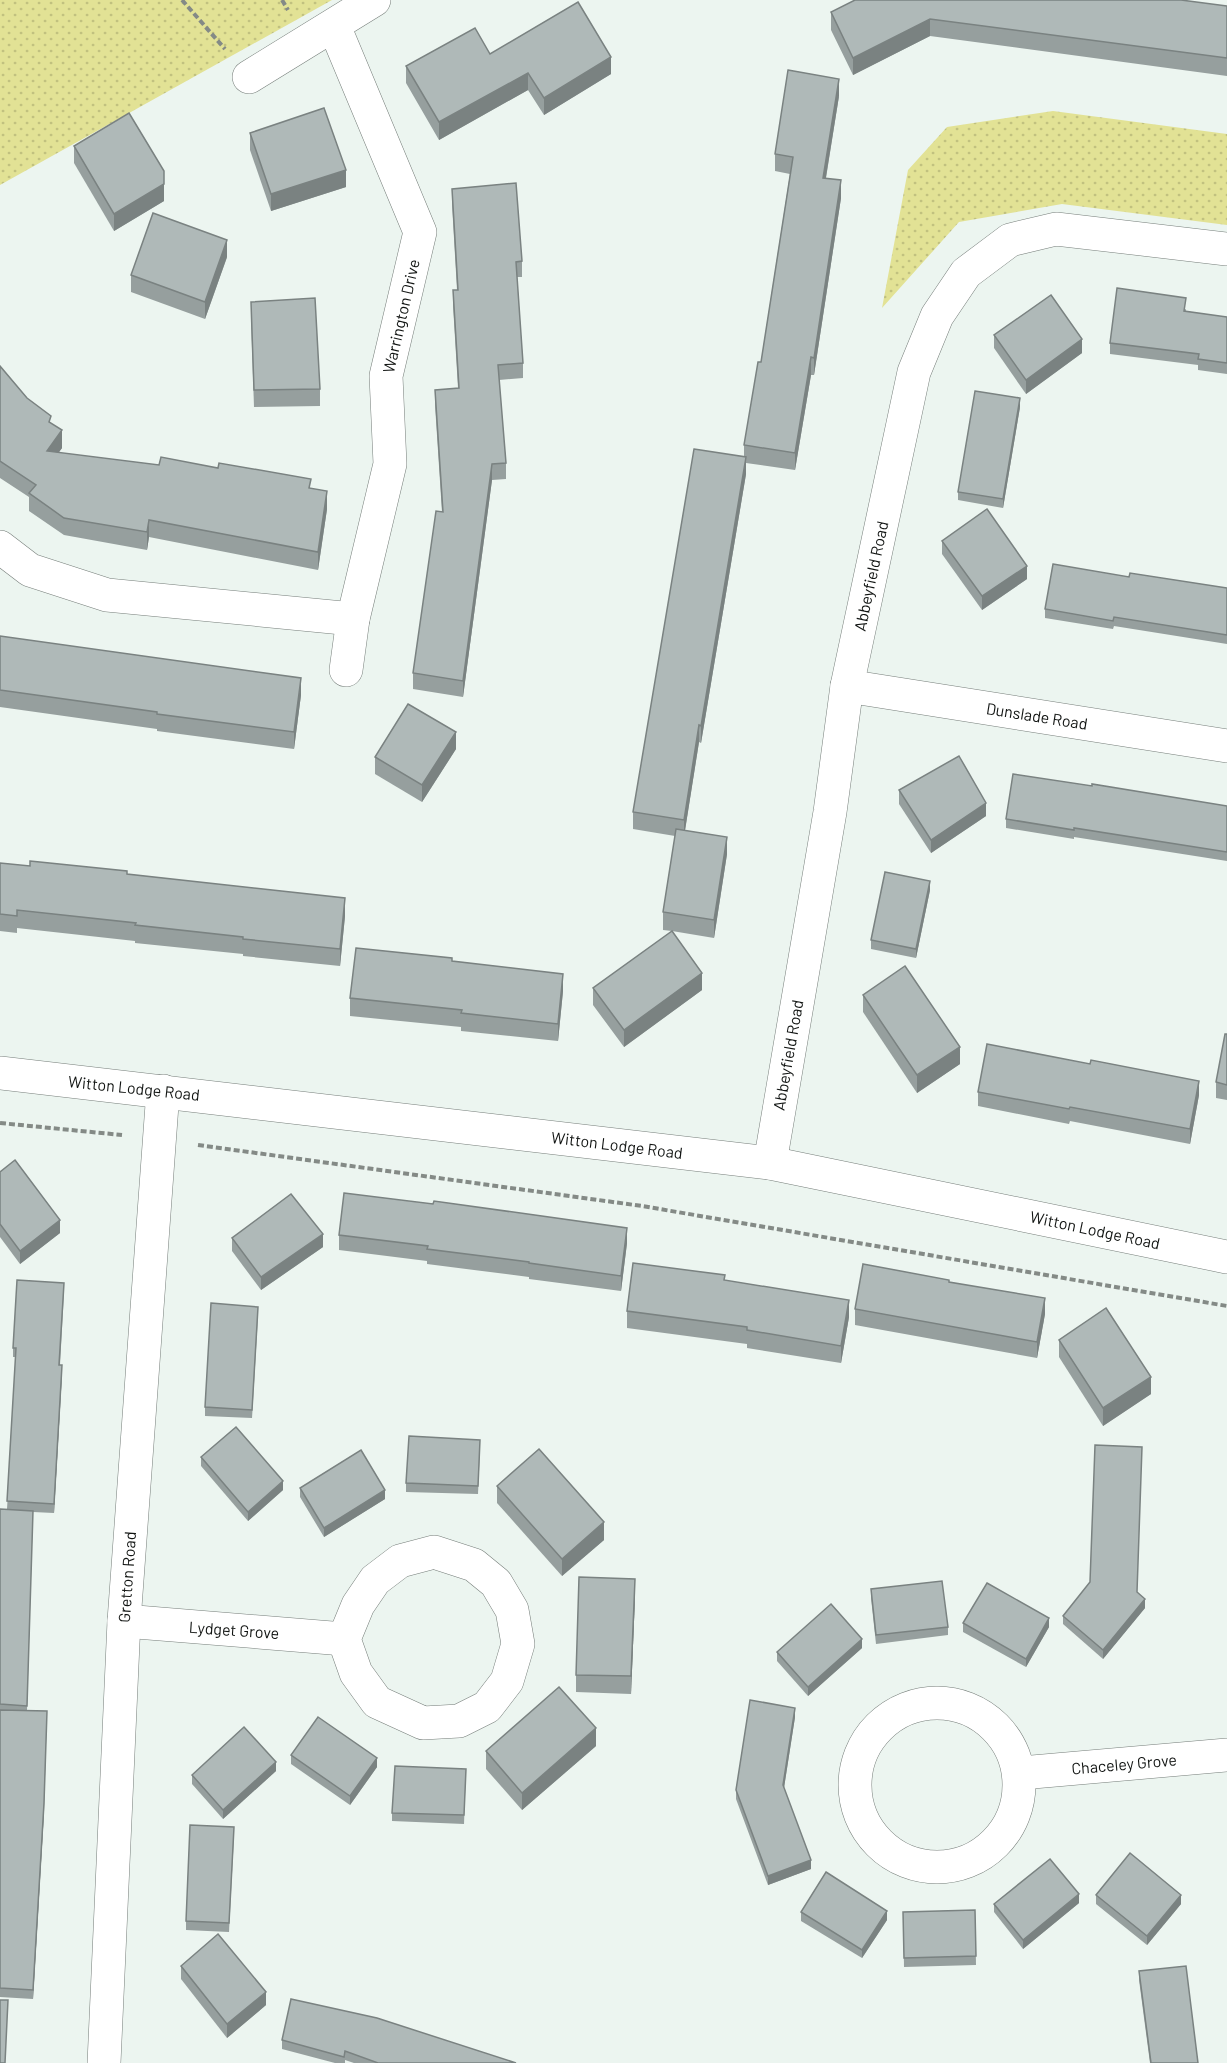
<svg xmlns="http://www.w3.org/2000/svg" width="1227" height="2063" viewBox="0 0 1227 2063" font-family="Barlow,sans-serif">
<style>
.grass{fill:url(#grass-dots)}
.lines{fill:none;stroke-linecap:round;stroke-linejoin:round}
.street-casing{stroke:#767e7a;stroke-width:34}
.path{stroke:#848a86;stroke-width:4;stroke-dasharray:6 3;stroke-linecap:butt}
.street{stroke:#fff;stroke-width:33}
.wall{fill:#969f9e}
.shaded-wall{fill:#7a8281}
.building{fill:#afb9b8;stroke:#7a8281;stroke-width:1.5}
.labels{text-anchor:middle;stroke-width:4.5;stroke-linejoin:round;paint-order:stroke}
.street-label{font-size:16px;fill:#111412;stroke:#fff}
</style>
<defs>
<pattern id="grass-dots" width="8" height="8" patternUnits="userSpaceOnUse" patternTransform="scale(1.5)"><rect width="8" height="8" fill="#e2e295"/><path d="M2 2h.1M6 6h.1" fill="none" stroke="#c1c17f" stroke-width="1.8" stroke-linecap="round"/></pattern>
</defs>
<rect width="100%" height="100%" fill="#ecf5f0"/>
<g class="grass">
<polygon points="0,0 332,0 0,185"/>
<polygon points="1053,111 1227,134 1227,225 1062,204 959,222 882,308 908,170 947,127"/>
</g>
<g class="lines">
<defs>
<g id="street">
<polyline points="334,26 420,232 386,376 390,464 353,619 346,670"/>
<polyline points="249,77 374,0"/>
<polyline points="0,547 30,570 107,595 353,619"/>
<polyline points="847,686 1227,746"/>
<polyline points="0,1073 770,1163 1227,1257"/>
<polyline points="770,1163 830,812 847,686 914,372 937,316 966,273 1010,240 1056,229 1227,249"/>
<polygon points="434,1552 474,1565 496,1583 512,1610 518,1644 507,1681 487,1707 459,1721 423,1723 377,1702 356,1673 344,1639 358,1605 375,1580 400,1561"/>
<polyline points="124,1621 344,1639"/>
<circle cx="937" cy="1785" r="82"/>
<polyline points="1021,1773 1227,1755"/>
<polyline points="104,2063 124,1621 163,1091"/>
</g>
</defs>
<use href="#street" class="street-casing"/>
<g class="path">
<polyline points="182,0 225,49"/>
<polyline points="282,0 288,10"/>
<polyline points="0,1123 122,1135"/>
<polyline points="198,1145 642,1206 1227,1306"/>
</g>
<use href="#street" class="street"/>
</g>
<g class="wall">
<polygon points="1227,6 1227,76 930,36 853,75 831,30 831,12"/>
<polygon points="490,54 611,74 544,115 528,90 439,140 406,83 406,66"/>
<polygon points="839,96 826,178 841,198 814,375 811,375 795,470 746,463 746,474 701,743 699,742 685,830 727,854 714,938 672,931 702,990 624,1047 593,1005 593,988 672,931 663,930 663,912 675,836 633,829 633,812 744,457 744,445 761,362 790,174 775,171 775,154"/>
<polygon points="250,133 346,187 271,211 250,150"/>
<polygon points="74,146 164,201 114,231 74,163"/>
<polygon points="452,189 522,261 522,277 517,277 523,363 523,378 499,380 506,463 506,479 492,480 463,697 413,689 413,673 442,512 435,405 435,390 458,388 453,305 453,290 457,290 452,204"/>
<polygon points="227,257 205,319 131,292 131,275"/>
<polygon points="1186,309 1186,312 1227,317 1227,374 1198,370 1198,365 1110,354 1110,343"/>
<polygon points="251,319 320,389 320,406 254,407"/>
<polygon points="994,335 1082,353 1026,394 994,348"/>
<polygon points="0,366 27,398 51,423 62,448 58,453 311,488 327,509 318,570 149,537 147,550 64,535 29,511 29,497 0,478"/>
<polygon points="1020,407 1003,508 958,500 958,492"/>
<polygon points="942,541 1027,579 982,610 942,554"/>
<polygon points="1129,577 1227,588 1227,644 1114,626 1113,629 1045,618 1045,609"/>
<polygon points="0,636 301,695 294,749 157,731 157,729 0,707"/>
<polygon points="456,749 422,802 375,774 375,757"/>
<polygon points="1092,786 1227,806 1227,861 1074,837 1074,839 1006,828 1006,819"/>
<polygon points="899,790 986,816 931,853 899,804"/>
<polygon points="0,863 30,866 127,874 345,916 340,966 243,956 243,954 135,943 135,941 17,928 17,933 0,931"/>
<polygon points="930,890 916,958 871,949 871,940"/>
<polygon points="452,961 563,991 558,1041 461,1031 461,1027 350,1016 350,998"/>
<polygon points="863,995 960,1064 917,1093 863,1012"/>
<polygon points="1227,1034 1227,1100 1216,1098 1216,1082"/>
<polygon points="978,1092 1199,1095 1190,1144 1070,1121 1069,1124 978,1106"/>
<polygon points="0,1172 60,1233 20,1264 0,1237"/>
<polygon points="339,1235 627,1243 621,1291 529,1279 529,1277 427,1264 427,1261 339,1250"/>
<polygon points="232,1238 323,1247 261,1290 232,1251"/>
<polygon points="725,1280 849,1317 841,1363 747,1348 747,1344 627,1328 627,1311"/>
<polygon points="949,1282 1045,1314 1037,1358 855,1325 855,1309"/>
<polygon points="64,1292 60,1365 62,1374 54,1513 33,1512 27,1710 44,1812 33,1999 0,1997 0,1509 7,1509 16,1357 13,1357 13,1348"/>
<polygon points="258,1316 252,1418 205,1416 205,1407"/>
<polygon points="1059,1340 1151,1394 1103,1426 1059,1357"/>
<polygon points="480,1449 478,1494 406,1492 406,1483"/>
<polygon points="201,1457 283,1490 248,1521 201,1466"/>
<polygon points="497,1486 604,1540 562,1576 497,1503"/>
<polygon points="300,1488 385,1499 324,1537 300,1497"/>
<polygon points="871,1589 948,1627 948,1635 876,1644 871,1598"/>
<polygon points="1137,1592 1145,1608 1103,1659 1063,1624 1063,1616"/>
<polygon points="635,1597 631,1694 576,1692 576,1675"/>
<polygon points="963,1623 1049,1627 1026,1667 963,1632"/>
<polygon points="862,1648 808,1696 777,1661 777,1652"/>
<polygon points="795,1717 784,1788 811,1869 768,1885 736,1799 736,1790"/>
<polygon points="596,1746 522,1810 486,1769 486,1751"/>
<polygon points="291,1755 377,1767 350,1805 291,1764"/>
<polygon points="466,1769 464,1824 392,1821 392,1813"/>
<polygon points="276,1771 223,1819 192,1784 192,1775"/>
<polygon points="234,1836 229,1932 186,1930 186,1921"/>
<polygon points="1096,1895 1181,1904 1147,1945 1096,1904"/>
<polygon points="1079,1903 1023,1949 994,1912 994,1904"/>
<polygon points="975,1910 976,1965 904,1967 903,1912"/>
<polygon points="801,1912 887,1920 862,1958 801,1921"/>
<polygon points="181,1966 266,2005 227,2038 181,1979"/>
<polygon points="1139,1971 1198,2063 1150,2063 1139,1980"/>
<polygon points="282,2040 516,2063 354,2063 345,2060 345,2063 335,2063 282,2049"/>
</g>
<g class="shaded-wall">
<polygon points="930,19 930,36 853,75 853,58"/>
<polygon points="611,57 611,74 544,115 544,98"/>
<polygon points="528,73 528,90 439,140 439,122"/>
<polygon points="839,79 839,96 823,195 823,178"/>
<polygon points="346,170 346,187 271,211 271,194"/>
<polygon points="841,180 841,198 814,375 814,358"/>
<polygon points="164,184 164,201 114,231 114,214"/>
<polygon points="227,240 227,257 205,319 205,302"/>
<polygon points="1082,339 1082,353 1026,394 1026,380"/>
<polygon points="811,357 811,375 795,470 795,453"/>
<polygon points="1020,398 1020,407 1003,508 1003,499"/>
<polygon points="62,430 62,448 47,469 47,451"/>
<polygon points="746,457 746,474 701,743 701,726"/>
<polygon points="492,464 492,480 463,697 463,681"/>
<polygon points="327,491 327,509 318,570 318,552"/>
<polygon points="149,520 149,537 147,550 147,532"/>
<polygon points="1027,566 1027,579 982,610 982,596"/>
<polygon points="301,678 301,695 294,749 294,732"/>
<polygon points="699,725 699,742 684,837 684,820"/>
<polygon points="456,732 456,749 422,802 422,785"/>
<polygon points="986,803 986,816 931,853 931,840"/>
<polygon points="727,837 727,854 714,938 714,920"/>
<polygon points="930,881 930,890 916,958 916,949"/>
<polygon points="345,898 345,916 340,966 340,949"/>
<polygon points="702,973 702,990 624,1047 624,1030"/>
<polygon points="563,974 563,991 558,1041 558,1024"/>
<polygon points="960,1047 960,1064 917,1093 917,1075"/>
<polygon points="1199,1081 1199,1095 1190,1144 1190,1129"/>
<polygon points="60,1220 60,1233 20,1264 20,1251"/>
<polygon points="627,1228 627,1243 621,1291 621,1276"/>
<polygon points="323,1234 323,1247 261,1290 261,1277"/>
<polygon points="1045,1298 1045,1314 1037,1358 1037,1342"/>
<polygon points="849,1300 849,1317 841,1363 841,1346"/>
<polygon points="62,1365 62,1374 54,1513 54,1504"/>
<polygon points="1151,1377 1151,1394 1103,1426 1103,1408"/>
<polygon points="283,1481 283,1490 248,1521 248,1512"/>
<polygon points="385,1490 385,1499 324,1537 324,1528"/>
<polygon points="604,1522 604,1540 562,1576 562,1559"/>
<polygon points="635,1579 635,1597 631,1694 631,1676"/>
<polygon points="1145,1599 1145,1608 1103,1659 1103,1650"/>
<polygon points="1049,1618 1049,1627 1026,1667 1026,1659"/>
<polygon points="862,1639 862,1648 808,1696 808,1687"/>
<polygon points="795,1708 795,1717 783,1794 783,1785"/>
<polygon points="47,1711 44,1812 33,1999 33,1990"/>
<polygon points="596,1728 596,1746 522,1810 522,1793"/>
<polygon points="377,1758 377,1767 350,1805 350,1796"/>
<polygon points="276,1762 276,1771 223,1819 223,1810"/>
<polygon points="811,1860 811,1869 768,1885 768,1876"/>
<polygon points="1079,1894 1079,1903 1023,1949 1023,1940"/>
<polygon points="1181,1895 1181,1904 1147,1945 1147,1936"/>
<polygon points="887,1911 887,1920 862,1958 862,1950"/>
<polygon points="266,1992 266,2005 227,2038 227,2024"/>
</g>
<g class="building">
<polygon points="855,0 1181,0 1227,6 1227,58 930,19 853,58 831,12"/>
<polygon points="578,2 611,57 544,98 528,73 439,122 406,66 475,28 490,54"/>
<polygon points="788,70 839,79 823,178 841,180 814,358 811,357 795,453 744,445 758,362 761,362 793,157 775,154"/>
<polygon points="324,108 346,170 271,194 250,133"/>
<polygon points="129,113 164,171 164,184 114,214 74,146"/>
<polygon points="516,183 522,261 516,262 523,363 498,365 506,463 492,464 463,681 413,673 436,511 443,512 435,390 459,388 453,290 458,290 452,189"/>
<polygon points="153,213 227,240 205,302 131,275"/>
<polygon points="1117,288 1186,298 1184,311 1227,317 1227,363 1198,359 1199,354 1110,343"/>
<polygon points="1051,295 1082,339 1026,380 994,335"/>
<polygon points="315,298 320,389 254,390 251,302"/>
<polygon points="0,366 27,398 51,416 49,422 62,430 47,451 159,465 161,457 218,468 219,463 311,479 309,488 327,491 318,552 149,520 147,532 64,518 29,493 36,485 0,461"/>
<polygon points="975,391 1020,398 1003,499 958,492"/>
<polygon points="694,449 746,457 701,726 699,725 684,820 633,812"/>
<polygon points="987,509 1027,566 982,596 942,541"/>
<polygon points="1053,564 1129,577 1130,573 1227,588 1227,635 1114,617 1113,621 1045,609"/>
<polygon points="0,636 301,678 294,732 157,714 157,712 0,690"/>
<polygon points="408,704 456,732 422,785 375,757"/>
<polygon points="959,756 986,803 931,840 899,790"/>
<polygon points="1013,774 1092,786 1092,784 1227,806 1227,852 1074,828 1074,830 1006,819"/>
<polygon points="676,829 727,837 714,920 663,912"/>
<polygon points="30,861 127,871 127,874 345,898 340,949 243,939 243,937 135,925 136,923 17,910 17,916 0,914 0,863 30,866"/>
<polygon points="885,872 930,881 916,949 871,940"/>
<polygon points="672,931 702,973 624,1030 593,988"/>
<polygon points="356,948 452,958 452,961 563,974 558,1024 461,1013 462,1010 350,998"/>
<polygon points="905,966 960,1047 917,1075 863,995"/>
<polygon points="1225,1034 1227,1034 1227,1085 1216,1082"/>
<polygon points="987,1044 1090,1064 1091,1060 1199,1081 1190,1129 1070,1107 1069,1109 978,1092"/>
<polygon points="15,1160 60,1220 20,1251 0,1224 0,1172"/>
<polygon points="344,1193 433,1204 434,1201 627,1228 621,1276 529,1263 529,1262 427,1249 428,1246 339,1235"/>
<polygon points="291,1194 323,1234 261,1277 232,1238"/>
<polygon points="633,1263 725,1275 724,1280 849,1300 841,1346 747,1330 747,1327 627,1311"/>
<polygon points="863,1264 949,1280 949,1282 1045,1298 1037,1342 855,1309"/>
<polygon points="17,1280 64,1283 59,1365 62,1365 54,1504 7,1501 16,1348 13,1348"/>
<polygon points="211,1303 258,1307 252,1410 205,1407"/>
<polygon points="1106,1308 1151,1377 1103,1408 1059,1340"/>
<polygon points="236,1427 283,1481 248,1512 201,1457"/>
<polygon points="409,1436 480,1440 478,1486 406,1483"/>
<polygon points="1095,1445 1142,1447 1137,1592 1145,1599 1103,1650 1063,1616 1090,1582"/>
<polygon points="539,1449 604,1522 562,1559 497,1486"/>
<polygon points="361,1450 385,1490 324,1528 300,1488"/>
<polygon points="0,1509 33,1511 27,1706 0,1704"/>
<polygon points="579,1577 635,1579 631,1676 576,1675"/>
<polygon points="942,1581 948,1627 876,1635 871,1589"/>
<polygon points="987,1583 1049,1618 1026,1659 963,1623"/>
<polygon points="831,1604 862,1639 808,1687 777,1652"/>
<polygon points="559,1687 596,1728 522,1793 486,1751"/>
<polygon points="750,1700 795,1708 783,1785 811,1860 768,1876 736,1790"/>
<polygon points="0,1710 47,1711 44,1803 33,1990 0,1988"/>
<polygon points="318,1717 377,1758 350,1796 291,1755"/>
<polygon points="244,1727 276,1762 223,1810 192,1775"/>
<polygon points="395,1766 466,1769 464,1815 392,1813"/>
<polygon points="190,1825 234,1827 229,1923 186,1921"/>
<polygon points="1130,1853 1181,1895 1147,1936 1096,1895"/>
<polygon points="1050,1859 1079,1894 1023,1940 994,1904"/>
<polygon points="826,1872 887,1911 862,1950 801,1912"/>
<polygon points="975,1910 976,1956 904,1958 903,1912"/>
<polygon points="218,1934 266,1992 227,2024 181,1966"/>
<polygon points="1186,1966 1198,2063 1151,2063 1139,1971"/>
<polygon points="291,1999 377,2018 516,2063 378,2063 345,2051 344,2057 282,2040"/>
<polygon points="0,2000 8,2000 5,2063 0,2063"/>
</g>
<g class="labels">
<g class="street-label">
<text transform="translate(401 316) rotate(-77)" y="6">Warrington Drive</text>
<text transform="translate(871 576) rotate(-78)" y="6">Abbeyfield Road</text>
<text transform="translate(1037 716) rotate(9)" y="6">Dunslade Road</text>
<text transform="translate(788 1055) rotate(-80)" y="6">Abbeyfield Road</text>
<text transform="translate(134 1088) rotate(6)" y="6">Witton Lodge Road</text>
<text transform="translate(617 1145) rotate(7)" y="6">Witton Lodge Road</text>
<text transform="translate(1095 1230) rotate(12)" y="6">Witton Lodge Road</text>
<text transform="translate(127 1577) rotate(-86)" y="6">Gretton Road</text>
<text transform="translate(234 1630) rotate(4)" y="6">Lydget Grove</text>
<text transform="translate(1124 1764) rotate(-5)" y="6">Chaceley Grove</text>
</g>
</g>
</svg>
